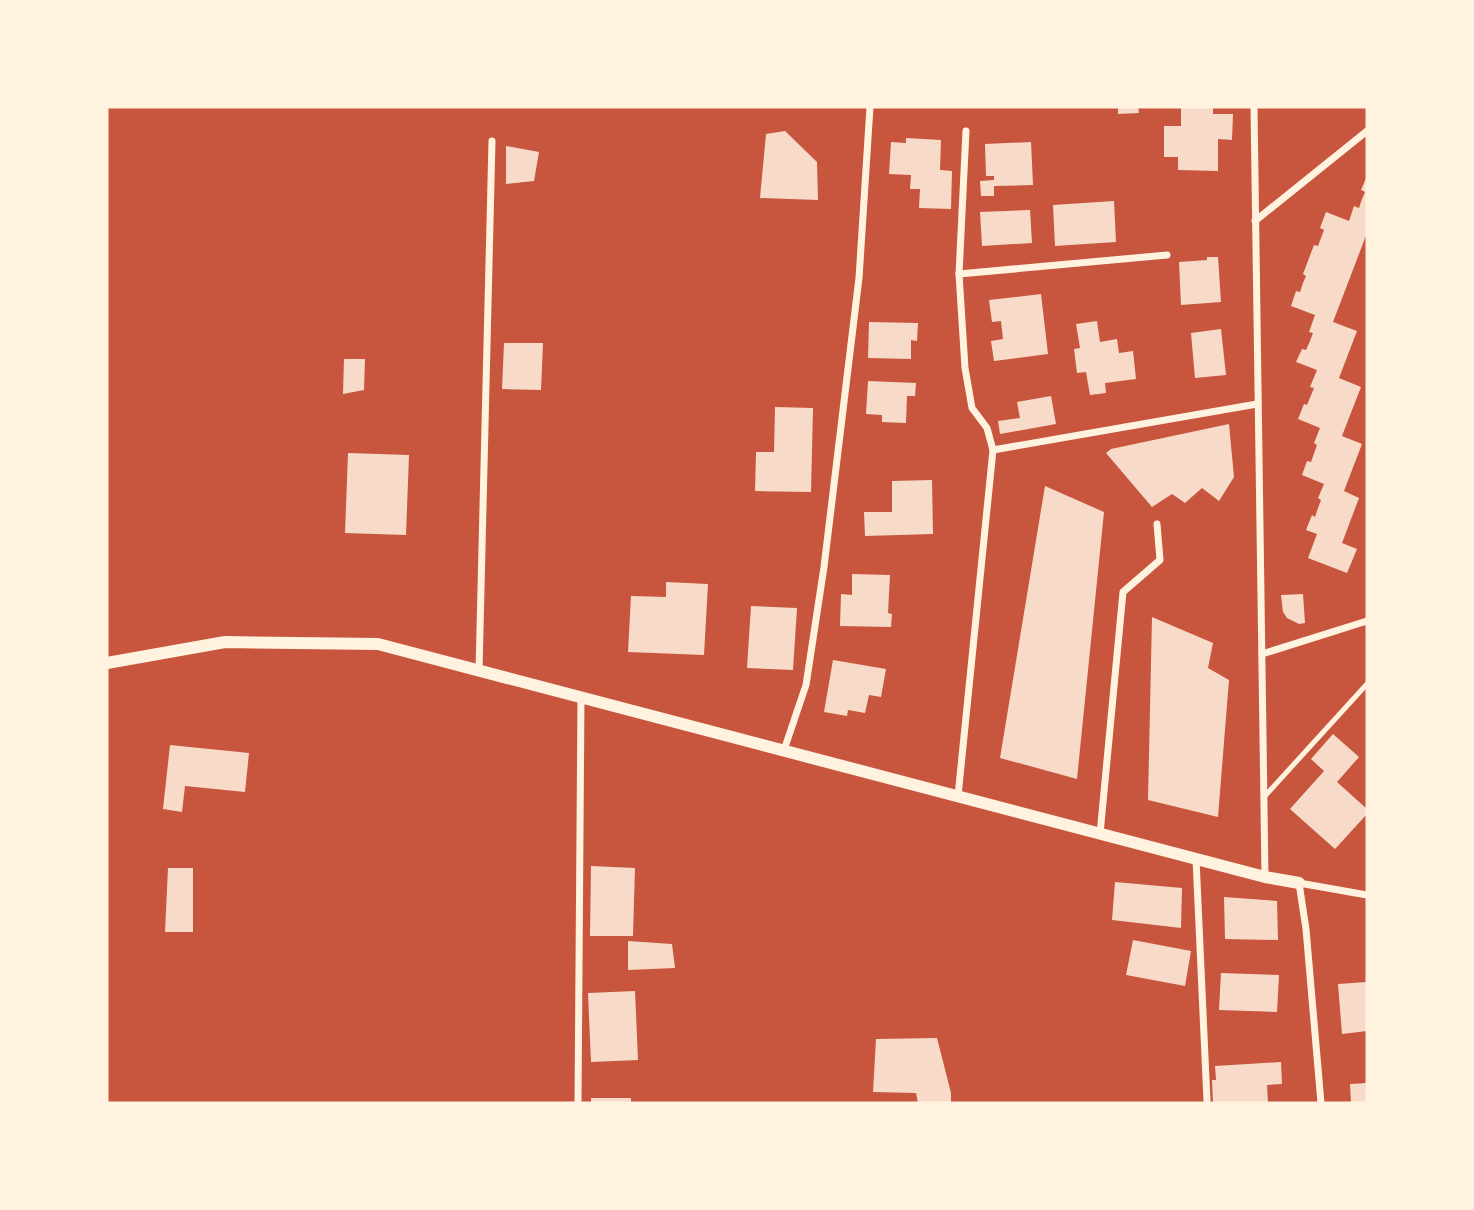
<svg xmlns="http://www.w3.org/2000/svg" width="1474" height="1210" viewBox="0 0 1474 1210" font-family="'Asap Condensed',sans-serif">
<style>
.building{fill:#f7dbc8}
.lines{fill:none;stroke-linecap:round;stroke-linejoin:round}
.service{stroke:#fff3e0;stroke-width:5}
.minor{stroke:#fff3e0;stroke-width:7}
.tertiary{stroke:#fff3e0;stroke-width:12}
</style>
<rect width="100%" height="100%" fill="#c8553d"/>
<g class="building">
<polygon points="1118,107 1138,107 1139,113 1118,114"/>
<polygon points="1181,107 1213,107 1213,114 1233,114 1232,140 1218,139 1218,171 1178,170 1178,157 1164,157 1164,126 1181,126"/>
<polygon points="785,131 817,162 818,200 760,198 766,134"/>
<polygon points="906,138 941,140 940,170 952,171 951,209 919,208 920,189 910,189 911,175 889,174 891,142 906,143"/>
<polygon points="1031,142 1033,185 994,186 994,196 981,196 980,181 994,180 994,176 986,176 985,144"/>
<polygon points="506,146 539,152 534,181 506,184"/>
<polygon points="1367,176 1367,233 1333,322 1357,331 1339,378 1361,387 1342,436 1362,444 1344,491 1359,498 1342,543 1357,549 1347,573 1308,558 1317,534 1306,530 1312,515 1315,517 1318,508 1321,500 1318,498 1324,484 1302,475 1307,461 1311,462 1317,445 1314,443 1320,428 1298,419 1304,404 1307,405 1314,388 1310,387 1317,370 1296,362 1302,349 1306,350 1310,341 1313,333 1309,332 1315,315 1291,306 1296,291 1300,292 1303,283 1306,276 1303,274 1314,245 1318,246 1324,230 1320,228 1326,212 1349,221 1354,206 1359,208 1362,199 1365,192 1361,190"/>
<polygon points="1114,201 1116,242 1055,246 1053,205"/>
<polygon points="1030,210 1032,243 982,246 980,212"/>
<polygon points="1207,257 1218,257 1221,302 1181,305 1179,262 1207,260"/>
<polygon points="1041,294 1048,354 994,361 991,341 1003,339 1001,321 992,322 989,300"/>
<polygon points="1097,321 1100,342 1117,339 1119,353 1133,351 1136,379 1105,383 1106,393 1090,395 1086,372 1077,373 1074,349 1080,348 1076,324"/>
<polygon points="869,322 918,323 917,341 911,340 911,359 868,358"/>
<polygon points="1221,329 1226,375 1195,378 1191,333"/>
<polygon points="504,343 543,343 541,390 502,389"/>
<polygon points="344,359 365,359 364,390 343,394"/>
<polygon points="868,381 916,383 915,396 907,396 906,423 882,422 882,415 866,414"/>
<polygon points="1051,396 1056,424 1000,434 998,421 1020,418 1017,402"/>
<polygon points="775,407 813,408 811,492 755,491 756,452 774,452"/>
<polygon points="1229,424 1234,477 1219,501 1202,488 1185,503 1172,494 1152,507 1106,453 1111,449"/>
<polygon points="348,453 409,455 406,535 345,533"/>
<polygon points="932,480 933,534 865,536 864,512 892,512 892,481"/>
<polygon points="1045,486 1104,512 1077,779 1000,758"/>
<polygon points="852,574 890,575 888,613 892,614 891,627 840,626 841,594 852,595"/>
<polygon points="666,582 708,584 704,655 628,652 631,596 666,597"/>
<polygon points="1303,594 1305,623 1299,624 1287,618 1283,612 1281,595"/>
<polygon points="751,606 797,608 793,670 747,668"/>
<polygon points="1152,617 1213,643 1208,668 1229,680 1218,817 1148,800"/>
<polygon points="833,660 886,669 881,697 869,695 865,713 848,710 847,716 824,712"/>
<polygon points="1333,734 1359,757 1337,782 1367,809 1367,814 1335,849 1290,809 1324,771 1311,759"/>
<polygon points="170,745 249,753 245,792 185,786 182,812 163,809"/>
<polygon points="591,866 635,868 633,936 590,936"/>
<polygon points="168,868 193,868 193,932 165,932"/>
<polygon points="1115,882 1182,888 1181,928 1112,920"/>
<polygon points="1224,897 1277,901 1278,940 1225,939"/>
<polygon points="1133,940 1191,951 1185,986 1126,975"/>
<polygon points="628,941 672,944 675,968 628,970"/>
<polygon points="1221,973 1279,975 1277,1012 1219,1010"/>
<polygon points="1367,982 1367,1031 1342,1034 1338,984"/>
<polygon points="635,991 638,1060 591,1062 588,993"/>
<polygon points="937,1038 951,1093 951,1103 918,1103 916,1093 873,1092 876,1039"/>
<polygon points="1281,1062 1282,1084 1267,1085 1268,1103 1213,1103 1212,1080 1216,1080 1215,1066"/>
<polygon points="1367,1083 1367,1103 1351,1103 1350,1084"/>
<rect x="591" y="1098" width="40" height="5"/>
</g>
<g class="lines">
<polyline class="service" points="1264,797 1367,684"/>
<g class="minor">
<polyline points="1254,107 1265,877"/>
<polyline points="1255,221 1367,131"/>
<polyline points="959,274 1167,255"/>
<polyline points="993,450 1257,404"/>
<polyline points="1262,654 1367,621"/>
<polyline points="479,670 492,141"/>
<polyline points="784,750 806,685 824,567 859,278 870,107"/>
<polyline points="958,796 993,450 987,428 972,408 965,368 959,274 966,131"/>
<polyline points="1100,834 1123,592 1160,560 1157,524"/>
<polyline points="1196,859 1207,1101"/>
<polyline points="578,1103 581,697"/>
<polyline points="1321,1103 1306,929 1299,883 1367,895"/>
</g>
<polyline class="tertiary" points="107,663 225,642 378,644 1265,877 1299,883"/>
</g>
<rect width="1474" height="1210" fill="none" stroke="#fff3e0" stroke-width="217"/>
</svg>
